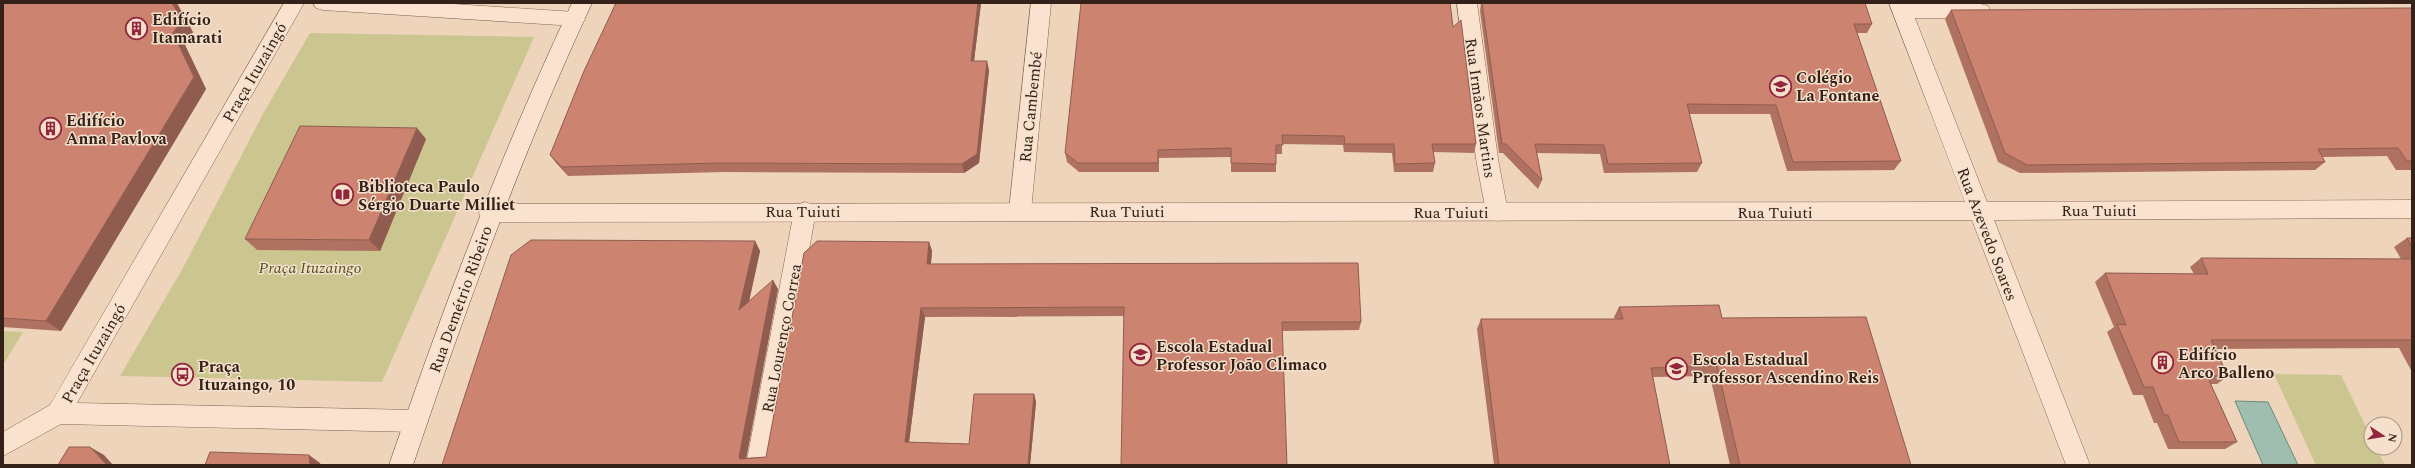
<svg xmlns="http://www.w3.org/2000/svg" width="2415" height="468" viewBox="0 0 2415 468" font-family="Spectral,serif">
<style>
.green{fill:#cbc590}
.water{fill:#a0beaf;stroke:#688b7b}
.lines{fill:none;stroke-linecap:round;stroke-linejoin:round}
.minor-casing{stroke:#846555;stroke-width:1}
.tertiary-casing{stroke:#846555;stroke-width:1}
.secondary-casing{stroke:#664639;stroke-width:1}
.minor{fill:#f9e3ce;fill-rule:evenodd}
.tertiary{fill:#f9e3ce;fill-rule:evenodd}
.secondary{fill:#f9e3ce;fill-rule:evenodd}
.wall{fill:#af7261}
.shaded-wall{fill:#8f5c4f}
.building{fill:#cc8471;stroke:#8f5c4f}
.labels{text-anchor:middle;stroke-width:3;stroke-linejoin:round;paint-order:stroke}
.poi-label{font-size:16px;font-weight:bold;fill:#33211a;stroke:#f5e0cb;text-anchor:start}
.street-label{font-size:16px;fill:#33211a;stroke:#f5e0cb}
.park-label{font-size:16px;font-style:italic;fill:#4e5021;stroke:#f5e0cb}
</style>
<rect width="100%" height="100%" fill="#edd4bb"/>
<g class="green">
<polygon points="310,33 534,37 382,382 120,376 183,268 264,112"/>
<polygon points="3,331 23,332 3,365"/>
<polygon points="2274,374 2341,375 2371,437 2371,448 2376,448 2385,465 2316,465"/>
</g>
<polygon class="water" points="2235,401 2268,402 2298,465 2263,465"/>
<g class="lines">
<defs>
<g id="minor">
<polygon points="284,3 304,3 77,403 416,410 424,413 428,421 424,429 416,432 61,424 3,456 3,432 50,405"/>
<polygon points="313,3 438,3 575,12 582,14 585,19 582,24 575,26 323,10 316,8"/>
<polygon points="1031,3 1051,3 1031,211 1028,217 1020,220 1012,217 1009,211"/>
<polygon points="1457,3 1477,3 1498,159 1508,212 1505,218 1497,221 1489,218 1486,212 1476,159"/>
<polygon points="1902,4 1981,4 1988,6 1991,11 1988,16 1981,18 1902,18 1895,16 1892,11 1895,6"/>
<polygon points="805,202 813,205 816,211 770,465 746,465 794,211 797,205"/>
</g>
<polygon id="tertiary" points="1889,3 1909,3 1987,202 2412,200 2412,218 1994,220 2090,465 2066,465 1972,220 490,222 482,219 479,213 482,207 490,204 1965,202"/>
<path id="secondary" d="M572,3H592C522,153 466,308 413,465H389C443,308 501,153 572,3Z"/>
</defs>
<use href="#minor" class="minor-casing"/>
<use href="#tertiary" class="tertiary-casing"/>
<use href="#secondary" class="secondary-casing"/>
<use href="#minor" class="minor"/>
<use href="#tertiary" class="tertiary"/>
<use href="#secondary" class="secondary"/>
</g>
<g class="wall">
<polygon points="3,3 193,32 185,45 206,89 61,331 3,327"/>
<polygon points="616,3 981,3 974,61 989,70 979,163 964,173 724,172 568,176 556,163 550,155"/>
<polygon points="1481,3 1872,24 1867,33 1857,33 1901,161 1894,170 1787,171 1770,114 1689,114 1702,163 1697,172 1604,173 1600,154 1537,153 1542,180 1538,189 1503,153 1499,153 1480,11"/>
<polygon points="2412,8 2412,170 2396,170 2387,156 2323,157 2325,162 2315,170 2020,173 1998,162 1945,19 1951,10"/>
<polygon points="1453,27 1476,144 1474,153 1433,152 1435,163 1433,172 1394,172 1392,153 1344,152 1343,145 1282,144 1282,154 1276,154 1276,172 1231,172 1231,157 1159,158 1159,172 1079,172 1067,162 1065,153"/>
<polygon points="426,139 380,251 257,250 245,239"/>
<polygon points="2407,238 2412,238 2412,372 2399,348 2215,349 2228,376 2217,384 2211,384 2237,442 2225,449 2168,449 2157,423 2154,423 2143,395 2133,395 2107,332 2114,327 2095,282 2105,273 2194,274 2190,267 2201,258 2401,259 2394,247"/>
<polygon points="755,241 760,251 749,302 778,289 746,458 766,457 929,242 932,251 931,264 1361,322 1359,330 1282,331 1124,316 925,317 909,442 969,444 1034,394 1036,402 1030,465 442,465"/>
<polygon points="1619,307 1722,318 1911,465 1730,465 1710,376 1653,377 1670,465 1494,465 1477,329 1481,319 1615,319 1614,317"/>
</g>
<g class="shaded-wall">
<polygon points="172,3 177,3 193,32 185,45 206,89 61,331 46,321 173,33"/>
<polygon points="978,3 981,3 973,70 971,61"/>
<polygon points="987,61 989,70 979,163 964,173 962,164"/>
<polygon points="417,128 426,139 380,251 369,240"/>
<polygon points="755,241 760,251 745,319 739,310"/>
<polygon points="929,242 932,251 930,273 927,264"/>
<polygon points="773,280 778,289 745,465 739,457"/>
<polygon points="921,308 925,317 908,450 905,442"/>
<polygon points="1034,394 1036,402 1030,465 1028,465"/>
<polygon points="90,447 104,455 113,465 107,465"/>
<polygon points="309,455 320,463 321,465 310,465"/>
</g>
<g class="building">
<polygon points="3,3 172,3 182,20 173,33 194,77 46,321 3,318"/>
<polygon points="616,3 978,3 971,61 987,61 977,154 962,164 719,163 562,167 550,155 584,71"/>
<polygon points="1081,3 1450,3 1453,27 1461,20 1476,144 1432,144 1435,163 1395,164 1394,144 1345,144 1344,136 1282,135 1283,145 1276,145 1276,164 1231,163 1231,148 1158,150 1158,163 1078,163 1065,153"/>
<polygon points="1482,3 1865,3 1872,24 1854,24 1901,161 1793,162 1776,105 1687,104 1702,163 1608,164 1604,145 1535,144 1542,180 1506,144 1502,144"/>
<polygon points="2412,8 2412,161 2407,161 2398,148 2318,149 2325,162 2027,165 2005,153 1951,10"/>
<polygon points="300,126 417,128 369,240 245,239"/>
<polygon points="2407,238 2412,238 2412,247"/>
<polygon points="531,240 755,241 739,310 773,280 739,457 740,459 766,457 804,253 817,241 929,242 927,264 1358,263 1361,322 1282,322 1287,465 1121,465 1124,307 921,308 905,442 969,444 974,394 1034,394 1028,465 442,465 511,255"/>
<polygon points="2201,258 2412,259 2412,340 2211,340 2228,376 2207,376 2237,442 2179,442 2168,415 2164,415 2153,387 2144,387 2117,324 2126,325 2105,273 2208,274"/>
<polygon points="1719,305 1722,318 1866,317 1911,465 1740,465 1717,366 1651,368 1670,465 1499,465 1481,319 1623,319 1619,307"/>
<polygon points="69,447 90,447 107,465 58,465"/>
<polygon points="210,452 309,455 310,465 205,465"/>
</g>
<defs>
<symbol id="building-ring" viewBox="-11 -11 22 22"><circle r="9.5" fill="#f5e0cb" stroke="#93263d" stroke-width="1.5"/><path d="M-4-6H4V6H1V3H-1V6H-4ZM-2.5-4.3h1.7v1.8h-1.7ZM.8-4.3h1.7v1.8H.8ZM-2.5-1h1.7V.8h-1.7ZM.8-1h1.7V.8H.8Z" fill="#93263d"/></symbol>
<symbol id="school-ring" viewBox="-11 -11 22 22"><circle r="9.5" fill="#f5e0cb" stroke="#93263d" stroke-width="1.5"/><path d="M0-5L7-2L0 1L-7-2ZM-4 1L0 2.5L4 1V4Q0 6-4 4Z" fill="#93263d"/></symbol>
<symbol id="library-ring" viewBox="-11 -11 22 22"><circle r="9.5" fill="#f5e0cb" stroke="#93263d" stroke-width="1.5"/><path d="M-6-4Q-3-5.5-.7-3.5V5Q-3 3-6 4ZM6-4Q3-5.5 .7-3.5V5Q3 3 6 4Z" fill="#93263d"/></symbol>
<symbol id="bus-ring" viewBox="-11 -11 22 22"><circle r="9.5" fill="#f5e0cb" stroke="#93263d" stroke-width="1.5"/><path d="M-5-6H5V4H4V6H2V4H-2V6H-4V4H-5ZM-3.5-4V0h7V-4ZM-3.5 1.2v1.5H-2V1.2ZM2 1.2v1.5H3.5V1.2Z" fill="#93263d"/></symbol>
</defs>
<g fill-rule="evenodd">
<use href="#building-ring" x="124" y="16" width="25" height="25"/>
<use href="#school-ring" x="1768" y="74" width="25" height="25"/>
<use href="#building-ring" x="38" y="116" width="25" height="25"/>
<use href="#library-ring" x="330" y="182" width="25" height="25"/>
<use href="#school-ring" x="1128" y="342" width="25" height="25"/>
<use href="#building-ring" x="2150" y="350" width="25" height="25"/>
<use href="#school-ring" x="1664" y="356" width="25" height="25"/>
<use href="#bus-ring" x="170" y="362" width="25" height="25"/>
</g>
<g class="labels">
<g class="poi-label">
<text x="152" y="25">Edifício<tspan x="152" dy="18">Itamarati</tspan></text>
<text x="1796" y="83">Colégio<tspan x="1796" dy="18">La Fontane</tspan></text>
<text x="66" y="126">Edifício<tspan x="66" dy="18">Anna Pavlova</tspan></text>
<text x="358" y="192">Biblioteca Paulo<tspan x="358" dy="18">Sérgio Duarte Milliet</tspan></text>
<text x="1156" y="352">Escola Estadual<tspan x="1156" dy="18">Professor João Climaco</tspan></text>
<text x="2178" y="360">Edifício<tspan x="2178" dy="18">Arco Balleno</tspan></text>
<text x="1692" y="365">Escola Estadual<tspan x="1692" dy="18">Professor Ascendino Reis</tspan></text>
<text x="198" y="372">Praça<tspan x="198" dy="18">Ituzaingo, 10</tspan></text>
</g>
<g class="street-label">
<text transform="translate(254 72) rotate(-60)" y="6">Praça Ituzaingó</text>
<text transform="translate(1030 107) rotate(-84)" y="6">Rua Cambembé</text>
<text transform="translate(1481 108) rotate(82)" y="6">Rua Irmãos Martins</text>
<text x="2099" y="216">Rua Tuiuti</text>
<text x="803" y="217">Rua Tuiuti</text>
<text x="1127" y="217">Rua Tuiuti</text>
<text x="1451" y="218">Rua Tuiuti</text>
<text x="1775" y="218">Rua Tuiuti</text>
<text transform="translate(1988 234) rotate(69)" y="6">Rua Azevedo Soares</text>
<text transform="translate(460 299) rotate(-70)" y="6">Rua Demétrio Ribeiro</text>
<text transform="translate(781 338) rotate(-79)" y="6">Rua Lourenço Correa</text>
<text transform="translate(93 353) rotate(-60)" y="6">Praça Ituzaingó</text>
</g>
<g class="park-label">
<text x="310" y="273">Praça Ituzaingo</text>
</g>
</g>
<rect width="2415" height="468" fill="none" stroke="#33211a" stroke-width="8"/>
<g transform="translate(2383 436) rotate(102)"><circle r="19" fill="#f5e0cb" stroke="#a79484"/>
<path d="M0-3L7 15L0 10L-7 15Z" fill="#93263d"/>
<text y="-6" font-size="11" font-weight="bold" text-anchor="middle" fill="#33211a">N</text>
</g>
</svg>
